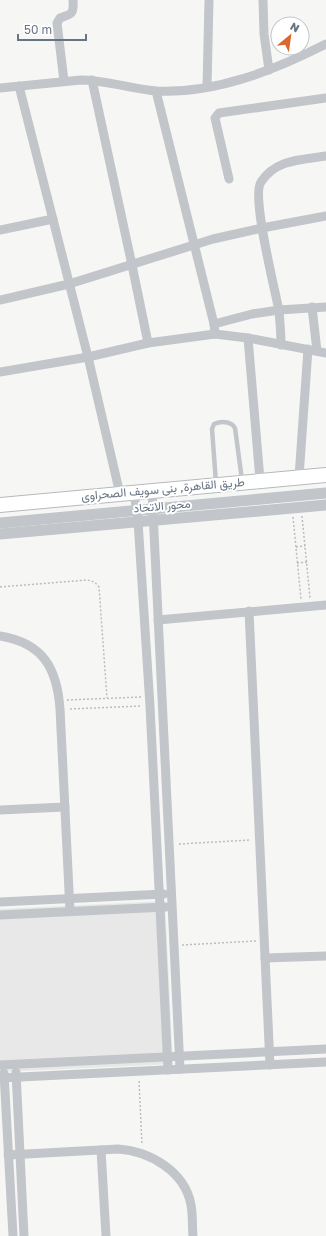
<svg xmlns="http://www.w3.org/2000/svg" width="326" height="1236" viewBox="0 0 326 1236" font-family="'Golos Text',Vazirmatn,sans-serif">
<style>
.built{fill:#e7e8e7}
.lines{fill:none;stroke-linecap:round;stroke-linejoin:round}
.primary-casing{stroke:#b5b9bd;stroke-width:16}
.path{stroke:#babcbf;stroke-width:1.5;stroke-dasharray:2 2;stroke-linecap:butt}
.service{stroke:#c2c5c9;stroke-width:4.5}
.minor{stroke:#c2c5c9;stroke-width:9}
.tertiary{stroke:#c2c5c9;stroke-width:11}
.primary{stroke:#fff;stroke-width:14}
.labels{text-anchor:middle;stroke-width:4;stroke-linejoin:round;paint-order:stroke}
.street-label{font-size:12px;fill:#677483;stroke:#fff}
</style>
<rect width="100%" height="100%" fill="#f6f7f4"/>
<polygon class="built" points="165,901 173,1064 0,1072 0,909"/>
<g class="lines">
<defs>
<polyline id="primary" points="0,505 326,475"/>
</defs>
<use href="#primary" class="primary-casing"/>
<g class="path">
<polyline points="302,516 310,598"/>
<polyline points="293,517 301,599"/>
<polyline points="296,547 305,546"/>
<polyline points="297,563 307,562"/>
<path d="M0,587L87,580C93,581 96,583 99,587L107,698"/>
<polyline points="67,700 141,697"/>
<polyline points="70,709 142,706"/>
<polyline points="179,844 251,840"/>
<polyline points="182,945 256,941"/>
<polyline points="139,1081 142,1145"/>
</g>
<path class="service" d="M216,483L212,429L214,424C221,421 231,421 235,428L242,480"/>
<g class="minor">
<polyline points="263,0 264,34 269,70"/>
<polyline points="92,80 132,265 148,343"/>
<path d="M64,81L57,23L60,18C72,14 74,14 73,0"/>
<polyline points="19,86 88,357 120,494"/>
<polyline points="207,87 209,0"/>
<path d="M0,88L81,80C106,80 131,89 156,91C215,94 275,70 326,44"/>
<polyline points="156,91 214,324 215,334"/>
<polyline points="229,179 215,118 219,113 326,98"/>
<polyline points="0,230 53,219"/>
<polyline points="0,300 69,284 213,239 262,228 326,216"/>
<polyline points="312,307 317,351"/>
<polyline points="214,324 252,314 279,310 326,307"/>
<polyline points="248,338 260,480"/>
<path d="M281,345C281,333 280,322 279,311C275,289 251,196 261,182C276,159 301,160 326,156"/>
<polyline points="0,372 88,357 148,343 215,334 248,338 326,353"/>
<polyline points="299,477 308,349"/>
<polyline points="152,491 180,1069"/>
<polyline points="134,493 138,521 150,706 168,1070"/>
<polyline points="249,611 270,1065"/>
<polyline points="158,620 326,605"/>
<path d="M0,636C43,643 57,668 60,709L70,911"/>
<polyline points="0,810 65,807"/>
<polyline points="0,902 164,894"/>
<polyline points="0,915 166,907"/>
<polyline points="265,958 326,956"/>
<polyline points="0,1065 326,1049"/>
<polyline points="16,1072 24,1236"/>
<polyline points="4,1073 13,1236"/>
<polyline points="0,1078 326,1062"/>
<polyline points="101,1150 106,1236"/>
<path d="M8,1155L118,1149C149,1151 185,1171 191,1205C193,1215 192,1226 193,1236"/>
</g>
<g class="tertiary">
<polyline points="0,523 326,493"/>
<polyline points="0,534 326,505"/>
</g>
<use href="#primary" class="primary"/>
</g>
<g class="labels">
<g class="street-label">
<text transform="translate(163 489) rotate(-5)" y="4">طريق القاهرة, بنى سويف الصحراوى</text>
<text transform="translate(162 506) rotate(-5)" y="4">محور الاتحاد</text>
</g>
</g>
<g transform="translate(290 36) rotate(29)"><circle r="19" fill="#ffffff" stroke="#c2c7cd"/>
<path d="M0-3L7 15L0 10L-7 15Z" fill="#da6630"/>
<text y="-6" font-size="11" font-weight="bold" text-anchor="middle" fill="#677483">N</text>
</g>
<path d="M18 34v6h68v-6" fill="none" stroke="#677483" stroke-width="2"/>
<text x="24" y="34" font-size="12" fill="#677483" stroke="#ffffff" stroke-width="3" paint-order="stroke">50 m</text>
</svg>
